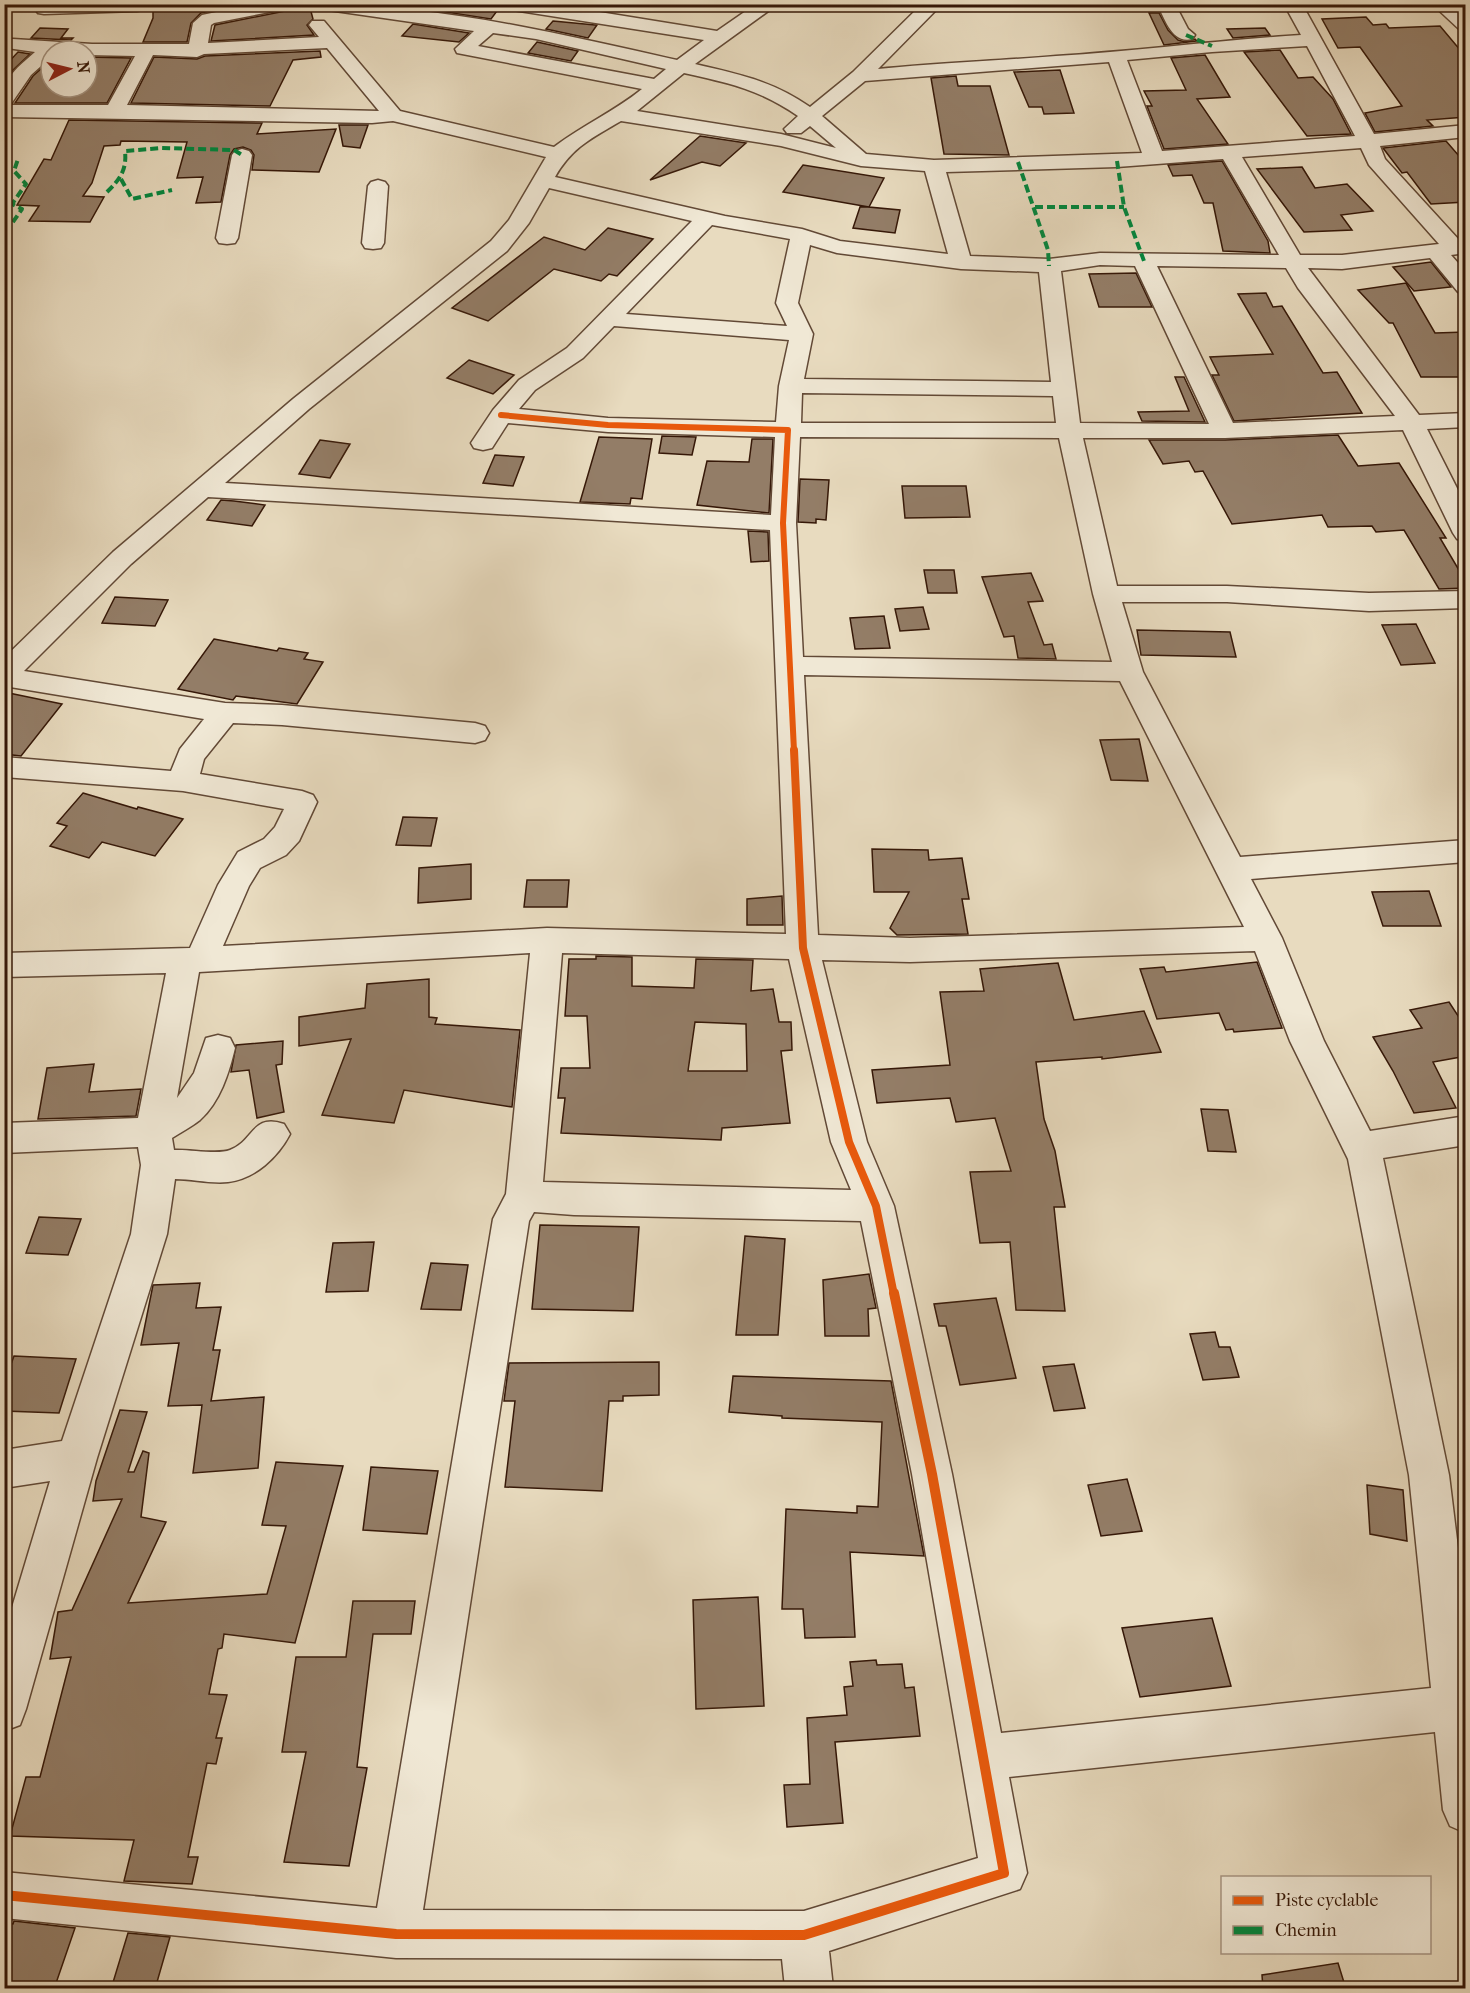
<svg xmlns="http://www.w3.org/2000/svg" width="1470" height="1993" viewBox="0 0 1470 1993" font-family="'IM FELL French Canon',serif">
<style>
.building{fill:#937d67;stroke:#361808;stroke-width:1.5;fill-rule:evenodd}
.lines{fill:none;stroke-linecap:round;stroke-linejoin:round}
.minor-casing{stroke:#624936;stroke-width:3}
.minor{fill:#f0e8d5;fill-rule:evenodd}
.quiet{stroke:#00873e;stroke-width:4;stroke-dasharray:8 4;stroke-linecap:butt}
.cycleway-far2-casing{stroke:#f0e8d5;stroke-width:9}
.cycleway-far1-casing{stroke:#f0e8d5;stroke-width:11}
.cycleway-casing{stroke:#f0e8d5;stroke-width:14}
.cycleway-far2{stroke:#e8590c;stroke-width:6}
.cycleway-far1{stroke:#e8590c;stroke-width:8}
.cycleway{stroke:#e8590c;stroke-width:10}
</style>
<rect width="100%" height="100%" fill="#e8dbbf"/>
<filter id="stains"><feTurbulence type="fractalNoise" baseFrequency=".00333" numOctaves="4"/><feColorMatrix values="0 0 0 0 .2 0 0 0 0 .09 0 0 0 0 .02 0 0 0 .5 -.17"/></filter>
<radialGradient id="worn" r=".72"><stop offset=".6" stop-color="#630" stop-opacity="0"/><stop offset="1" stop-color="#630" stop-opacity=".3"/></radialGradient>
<g class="building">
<polygon points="153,4 242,4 201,13 191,23 187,42 143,42 153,18"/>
<polygon points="296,4 309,4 313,19 307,25 314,35 211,41 215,25 285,11"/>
<polygon points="431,4 496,4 500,7 491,19 426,9"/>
<polygon points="1149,13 1159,13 1168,30 1178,40 1185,42 1195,39 1197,41 1164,45"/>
<polygon points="1366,17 1373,25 1386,24 1389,28 1440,26 1466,57 1466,117 1427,120 1433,126 1375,132 1365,113 1402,106 1360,47 1338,48 1322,19"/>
<polygon points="553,21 595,25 597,25 588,38 546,29"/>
<polygon points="413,24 469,33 459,42 402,36"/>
<polygon points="40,28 68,29 61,38 73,38 71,40 31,38"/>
<polygon points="1265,28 1270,35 1233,38 1227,29"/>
<polygon points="537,42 578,51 571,61 528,53"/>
<polygon points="1280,50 1298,78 1313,77 1333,99 1351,134 1307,136 1244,52"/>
<polygon points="320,51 321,57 293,60 270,106 131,103 154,57 197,59 205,56"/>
<polygon points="18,52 30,54 11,72 4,84 4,67"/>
<polygon points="1205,55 1230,97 1197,99 1228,144 1164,149 1147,106 1152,106 1144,91 1186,90 1171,58"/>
<polygon points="87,57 131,58 107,103 15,103 33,76 51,60 51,87 87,87"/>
<polygon points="1060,70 1074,113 1044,114 1042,107 1029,107 1014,72"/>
<polygon points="956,76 958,86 990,86 1009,155 944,154 931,78"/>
<polygon points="69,120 262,123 257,134 336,129 319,172 252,170 254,155 251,150 243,147 234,149 230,155 221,202 196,203 203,177 177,178 187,142 121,141 120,145 104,146 92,183 83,196 104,197 90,222 29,221 39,206 17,205 44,159 51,160"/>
<polygon points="339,125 368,125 360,148 343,146"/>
<polygon points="700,136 746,143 720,166 702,162 650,180"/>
<polygon points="1446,141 1466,164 1466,202 1431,204 1407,172 1402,173 1383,148"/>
<polygon points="1222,161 1268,241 1270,253 1223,251 1213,203 1204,203 1192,175 1173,176 1168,165"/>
<polygon points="803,165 884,178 869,207 900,210 895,233 853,228 860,207 869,207 783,192"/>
<polygon points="1302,167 1315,188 1347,184 1373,211 1341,215 1352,230 1304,232 1257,169"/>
<polygon points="608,228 653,239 617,276 609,274 601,281 554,269 488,321 452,308 544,237 585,250"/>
<polygon points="1431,262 1451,287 1414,291 1393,267"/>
<polygon points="1136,273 1152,307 1099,307 1089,274"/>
<polygon points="1406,283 1435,333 1466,332 1466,377 1421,377 1393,323 1389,323 1358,290"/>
<polygon points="1266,293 1273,307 1282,306 1323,373 1337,372 1362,413 1234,421 1212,375 1219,375 1210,357 1273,354 1238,294"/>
<polygon points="469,360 514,375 493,394 447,378"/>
<polygon points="1175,377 1184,377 1205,422 1142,421 1138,412 1189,411"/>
<polygon points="1338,435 1358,466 1399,463 1446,538 1440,538 1466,582 1466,588 1439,589 1404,530 1376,532 1372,526 1328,527 1322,515 1232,524 1203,471 1195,472 1189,461 1163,464 1149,440 1225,440"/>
<polygon points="662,436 696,437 692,455 659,453"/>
<polygon points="599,437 652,439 642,499 631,498 630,504 580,502"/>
<polygon points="752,439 773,439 769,513 697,505 707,461 749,462"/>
<polygon points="320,440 350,444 330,478 299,474"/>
<polygon points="495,455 524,457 513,486 483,483"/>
<polygon points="800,479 829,480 826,520 816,519 816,523 798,522"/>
<polygon points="902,486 966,486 970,517 905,518"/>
<polygon points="221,500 234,501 265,505 252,526 207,520"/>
<polygon points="748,531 768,532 769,561 751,562"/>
<polygon points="924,570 954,570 957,593 928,593"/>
<polygon points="1031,573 1043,601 1028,602 1044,645 1052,644 1056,659 1018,658 1014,636 1004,637 982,577"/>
<polygon points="115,597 168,600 155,626 102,623"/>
<polygon points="923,607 929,629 900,631 895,609"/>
<polygon points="884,616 890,648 855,649 850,618"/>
<polygon points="1416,624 1435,663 1401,665 1382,625"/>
<polygon points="1137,630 1230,632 1236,657 1141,655"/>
<polygon points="214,639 277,651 279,648 308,653 304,659 323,662 297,704 236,696 233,700 178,689"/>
<polygon points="4,692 62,704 21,756 4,754"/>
<polygon points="1139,739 1148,781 1111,780 1100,740"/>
<polygon points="83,793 137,809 138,807 183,819 155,856 102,842 89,858 50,846 67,826 57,823"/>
<polygon points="403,817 437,818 431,846 396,845"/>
<polygon points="872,849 928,850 929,860 962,858 969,899 962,899 968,934 897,935 890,928 909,892 874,892"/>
<polygon points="471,864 471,899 418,903 419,868"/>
<polygon points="527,880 569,880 567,907 524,907"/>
<polygon points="1429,891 1441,926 1383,926 1372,892"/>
<polygon points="782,896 783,925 747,925 747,899"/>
<path d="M596,956L632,957V986L694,988L696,959L753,960L751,991L773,989L779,1022H791L792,1050L781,1051L790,1123L722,1128L721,1140L561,1133L565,1098H558L561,1068H590L587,1016H565L569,959H596ZM695,1022L746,1024L747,1071H688Z"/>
<polygon points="1257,962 1282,1028 1234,1032 1233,1029 1226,1030 1219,1013 1157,1019 1140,969 1164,967 1166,972"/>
<polygon points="1058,963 1074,1020 1144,1011 1161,1052 1102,1059 1102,1057 1036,1062 1044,1119 1055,1151 1065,1207 1054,1207 1065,1311 1016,1310 1010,1242 980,1243 970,1172 1011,1171 995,1118 956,1122 950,1098 877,1103 872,1070 950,1065 940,992 984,991 980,969"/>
<polygon points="429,979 429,1017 437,1018 435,1024 520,1030 512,1107 404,1090 394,1123 322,1115 351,1039 299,1046 299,1017 365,1008 367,984"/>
<polygon points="1449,1002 1466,1028 1466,1056 1433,1062 1456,1108 1414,1113 1393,1071 1373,1037 1422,1028 1410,1010"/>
<polygon points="283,1041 282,1064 276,1065 284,1112 257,1118 249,1070 231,1072 236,1045"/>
<polygon points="94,1064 89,1092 141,1089 136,1116 38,1119 47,1068"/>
<polygon points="1201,1109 1228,1110 1236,1152 1208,1151"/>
<polygon points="39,1217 81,1219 68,1255 26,1253"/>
<polygon points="540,1225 639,1227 633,1311 532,1309"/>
<polygon points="745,1236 785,1239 778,1335 736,1335"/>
<polygon points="374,1242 368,1291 326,1292 333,1243"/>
<polygon points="431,1263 468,1265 461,1310 421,1309"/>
<polygon points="869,1274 876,1308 868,1309 869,1336 825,1336 823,1280"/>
<polygon points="200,1283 196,1308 221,1307 213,1350 220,1350 211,1401 264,1397 258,1468 193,1473 202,1405 168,1406 179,1343 141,1345 153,1285"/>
<polygon points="996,1298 1016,1378 960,1385 946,1326 939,1326 934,1304"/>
<polygon points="1215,1332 1219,1347 1230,1347 1239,1377 1203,1380 1190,1334"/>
<polygon points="14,1356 76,1359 59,1413 4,1411 4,1384"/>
<polygon points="659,1362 659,1395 623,1396 623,1401 609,1401 602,1491 505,1487 515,1401 504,1401 509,1363"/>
<polygon points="1074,1364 1085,1408 1054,1411 1043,1367"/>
<polygon points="733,1376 891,1381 924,1556 850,1552 855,1637 805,1638 803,1609 782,1609 786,1509 857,1513 857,1506 878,1507 882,1422 782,1418 782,1416 729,1412"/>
<polygon points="120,1410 147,1412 128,1472 134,1472 143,1451 149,1453 141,1517 166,1522 128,1603 267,1594 286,1526 262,1525 276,1462 343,1466 295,1643 224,1634 222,1648 218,1649 209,1694 227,1695 216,1738 222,1738 216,1764 207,1763 188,1857 198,1857 192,1884 124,1881 134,1840 10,1836 26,1777 40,1777 71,1657 50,1659 58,1612 72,1610 122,1499 93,1501 96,1481"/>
<polygon points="371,1467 438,1471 427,1534 363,1530"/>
<polygon points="1127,1479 1142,1531 1101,1536 1088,1485"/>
<polygon points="1367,1485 1403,1490 1407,1541 1370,1534"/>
<polygon points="758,1597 764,1706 696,1709 693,1600"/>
<polygon points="353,1601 415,1601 411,1634 373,1634 357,1767 367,1768 349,1866 284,1862 306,1752 282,1752 296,1657 346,1657"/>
<polygon points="1212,1618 1231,1686 1140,1697 1122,1628"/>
<polygon points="876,1660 877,1665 902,1664 905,1688 914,1687 920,1736 835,1742 843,1823 787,1827 784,1785 810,1784 807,1718 847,1715 844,1687 853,1686 850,1662"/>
<polygon points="14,1921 75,1928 54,1989 4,1989 4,1923 13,1924"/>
<polygon points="128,1933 170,1937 155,1989 111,1989"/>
<polygon points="1338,1963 1346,1989 1263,1989 1262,1975"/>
</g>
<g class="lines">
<defs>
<g id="minor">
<polygon points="41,4 145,4 146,6 143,10 137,11 44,14 38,13 35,9"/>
<path d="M255,4H294L285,9L214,23L211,25L208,43L319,37L309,25L312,21H324L400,111L554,147C583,125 615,111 642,89L457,53L455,49L474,31L321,9L312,4C436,4 557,33 677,60L704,40L507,9L498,4H550L717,31L756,4H778L695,64C738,74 773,81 810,107L853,72L922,4H942L878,69C937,63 996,61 1056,56C1138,51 1219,40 1301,35L1284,4H1302L1374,134L1466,125V137L1380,146L1385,159L1460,241H1466V253L1451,255L1466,272V293L1458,292L1430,258L1342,269L1308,268L1419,415L1466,413V427L1427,429L1466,506V541L1457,539L1453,533L1403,430L1225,438H1083L1117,586H1227L1369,593L1466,591V608L1369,611L1227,602H1122L1143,672L1240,857L1466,840V862L1251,879L1282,938L1324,1041L1370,1131L1466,1116V1145L1383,1158L1449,1475L1466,1613V1833L1450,1826L1443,1810L1435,1732L1009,1777L1027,1873L1020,1889L829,1951L833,1988H785L782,1959L396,1958L4,1918V1872L377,1908L493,1219L506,1194L530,953L199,972L177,1098L194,1073L206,1038L218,1035L230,1038L235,1048C229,1073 220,1102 200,1120C191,1127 181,1132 172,1138L174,1150C189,1149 218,1155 230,1150C254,1141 252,1113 284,1124L290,1134C278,1157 255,1179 228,1182C211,1184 192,1179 175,1179L167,1234L97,1458L26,1709L20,1725L4,1731V1634L50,1481L4,1488V1450L62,1441L131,1234L141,1165L138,1147L4,1153V1123L138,1118L166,973L4,977V953L190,948L218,885L238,852L264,839L275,827L284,809L183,791L4,777V757L171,771L180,749L204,719L4,686V658L113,552L293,399L491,241L509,220L546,157L393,121L372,123L4,117C4,79 6,77 35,52L7,48L4,43L7,40L13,39L92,44H189L193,23L202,15ZM493,33L536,39L666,69L654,79L478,46ZM1307,46L1355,136L1162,151L1127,60L1212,52ZM327,48L379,111L127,105L153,55L197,57L204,54ZM51,51H87V55L135,56L108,105H6L11,104L31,75L51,57ZM1109,62L1142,153L934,160L866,154L822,116L865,81ZM684,73C729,83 759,89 798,116L784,129L787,133H801L810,126L836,148L781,134L637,111ZM621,121L781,146L861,166L925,171L948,254L840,241L802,229L725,216L555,177C572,147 592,138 621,121ZM1361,148L1369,165L1439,244L1342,255H1300L1242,157ZM1223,159L1279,255L1100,253L1049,259L970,256L946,172L1117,167ZM549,188L692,221L567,348L519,380L493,410L471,443L474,448L483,450L492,448L508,423L608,432L775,437L771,515L225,483L309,409L507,251L529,223ZM712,225L790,239L776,303L787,326L626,314ZM810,245L837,253L961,269L1039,272L1051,382L804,379L813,334L798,303ZM1100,265L1135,266L1209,424L1080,423L1061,271ZM1157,266L1286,268L1298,288L1395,416L1233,423ZM614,326L789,340L779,386L776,422L608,418L519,409L535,390L583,358ZM802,393L1053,396L1056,423H801ZM800,437L1059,438L1093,594L1112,662L803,657L796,523ZM208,497L770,530L786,934L547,928L223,946L249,886L260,868L286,855L299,841L317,802L313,795L302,791L200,774L204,759L233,723L282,725L475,743L485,740L489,733L485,726L475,723L282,705L225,703L24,671L131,564ZM804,675L1120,681L1244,927L910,938L818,935ZM1255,951L1290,1041L1348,1159L1409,1475L1431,1688L1001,1733L952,1474L894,1206L867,1142L822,960L910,962ZM562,953L789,959L831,1142L851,1190L543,1182ZM534,1212L574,1215L861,1221L912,1474L978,1858L804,1911L423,1910L529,1221Z"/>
<path d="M1157,4H1175L1188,29L1195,35L1192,39C1172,44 1165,19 1157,4Z"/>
<polygon points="1432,4 1452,4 1466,16 1466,31 1460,30"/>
<polygon points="242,149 249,151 252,155 238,238 235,243 227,244 219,243 216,238 232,155 235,151"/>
<polygon points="378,180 385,182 388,186 384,243 381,248 373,249 365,248 362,243 368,186 371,182"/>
</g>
</defs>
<use href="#minor" class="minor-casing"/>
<use href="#minor" class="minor"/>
<g class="quiet">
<polyline points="1186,35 1212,46"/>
<polyline points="1117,161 1124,207 1144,261"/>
<polyline points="1018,162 1048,250 1049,266"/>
<polyline points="121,179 132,199 172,190"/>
<path d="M107,192C120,179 127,170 125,151L162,148L234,150L242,155"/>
<polyline points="1035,207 1124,207"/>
<polyline points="6,232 22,209 12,204 26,184 14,171 18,159"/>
</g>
<defs>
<polyline id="cycleway-far2" points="501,415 608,425 788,430 783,523 794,751"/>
<polyline id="cycleway-far1" points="794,750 803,948 849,1142 876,1206 894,1295"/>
<polyline id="cycleway" points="4,1895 396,1934 804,1935 1004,1873 932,1474 894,1293"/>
</defs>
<use href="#cycleway-far2" class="cycleway-far2-casing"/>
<use href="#cycleway-far1" class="cycleway-far1-casing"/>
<use href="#cycleway" class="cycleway-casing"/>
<use href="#cycleway-far2" class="cycleway-far2"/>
<use href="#cycleway-far1" class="cycleway-far1"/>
<use href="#cycleway" class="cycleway"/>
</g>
<rect width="1470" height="1993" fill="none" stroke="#e8dbbf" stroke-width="24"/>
<rect x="6" y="6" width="1458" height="1981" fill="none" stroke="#361808" stroke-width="3"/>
<rect x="12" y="12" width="1446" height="1969" fill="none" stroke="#361808" stroke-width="1.5"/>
<rect x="1221" y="1876" width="210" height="78" fill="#f0e8d5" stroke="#a69583" stroke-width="1.5"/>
<rect x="1233" y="1896" width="30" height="9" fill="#e8590c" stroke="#a69583" stroke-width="1.5"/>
<text x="1275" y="1906" font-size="18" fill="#361808">Piste cyclable</text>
<rect x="1233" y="1926" width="30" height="9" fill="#00873e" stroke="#a69583" stroke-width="1.5"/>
<text x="1275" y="1936" font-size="18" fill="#361808">Chemin</text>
<g transform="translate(69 69) rotate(83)"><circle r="28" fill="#f0e8d5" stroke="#a69583" stroke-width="1.5"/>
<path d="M0-4.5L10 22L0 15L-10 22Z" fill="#8f2418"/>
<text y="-9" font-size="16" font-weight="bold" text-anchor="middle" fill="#361808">N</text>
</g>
<rect width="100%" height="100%" filter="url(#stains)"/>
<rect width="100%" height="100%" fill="url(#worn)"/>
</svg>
